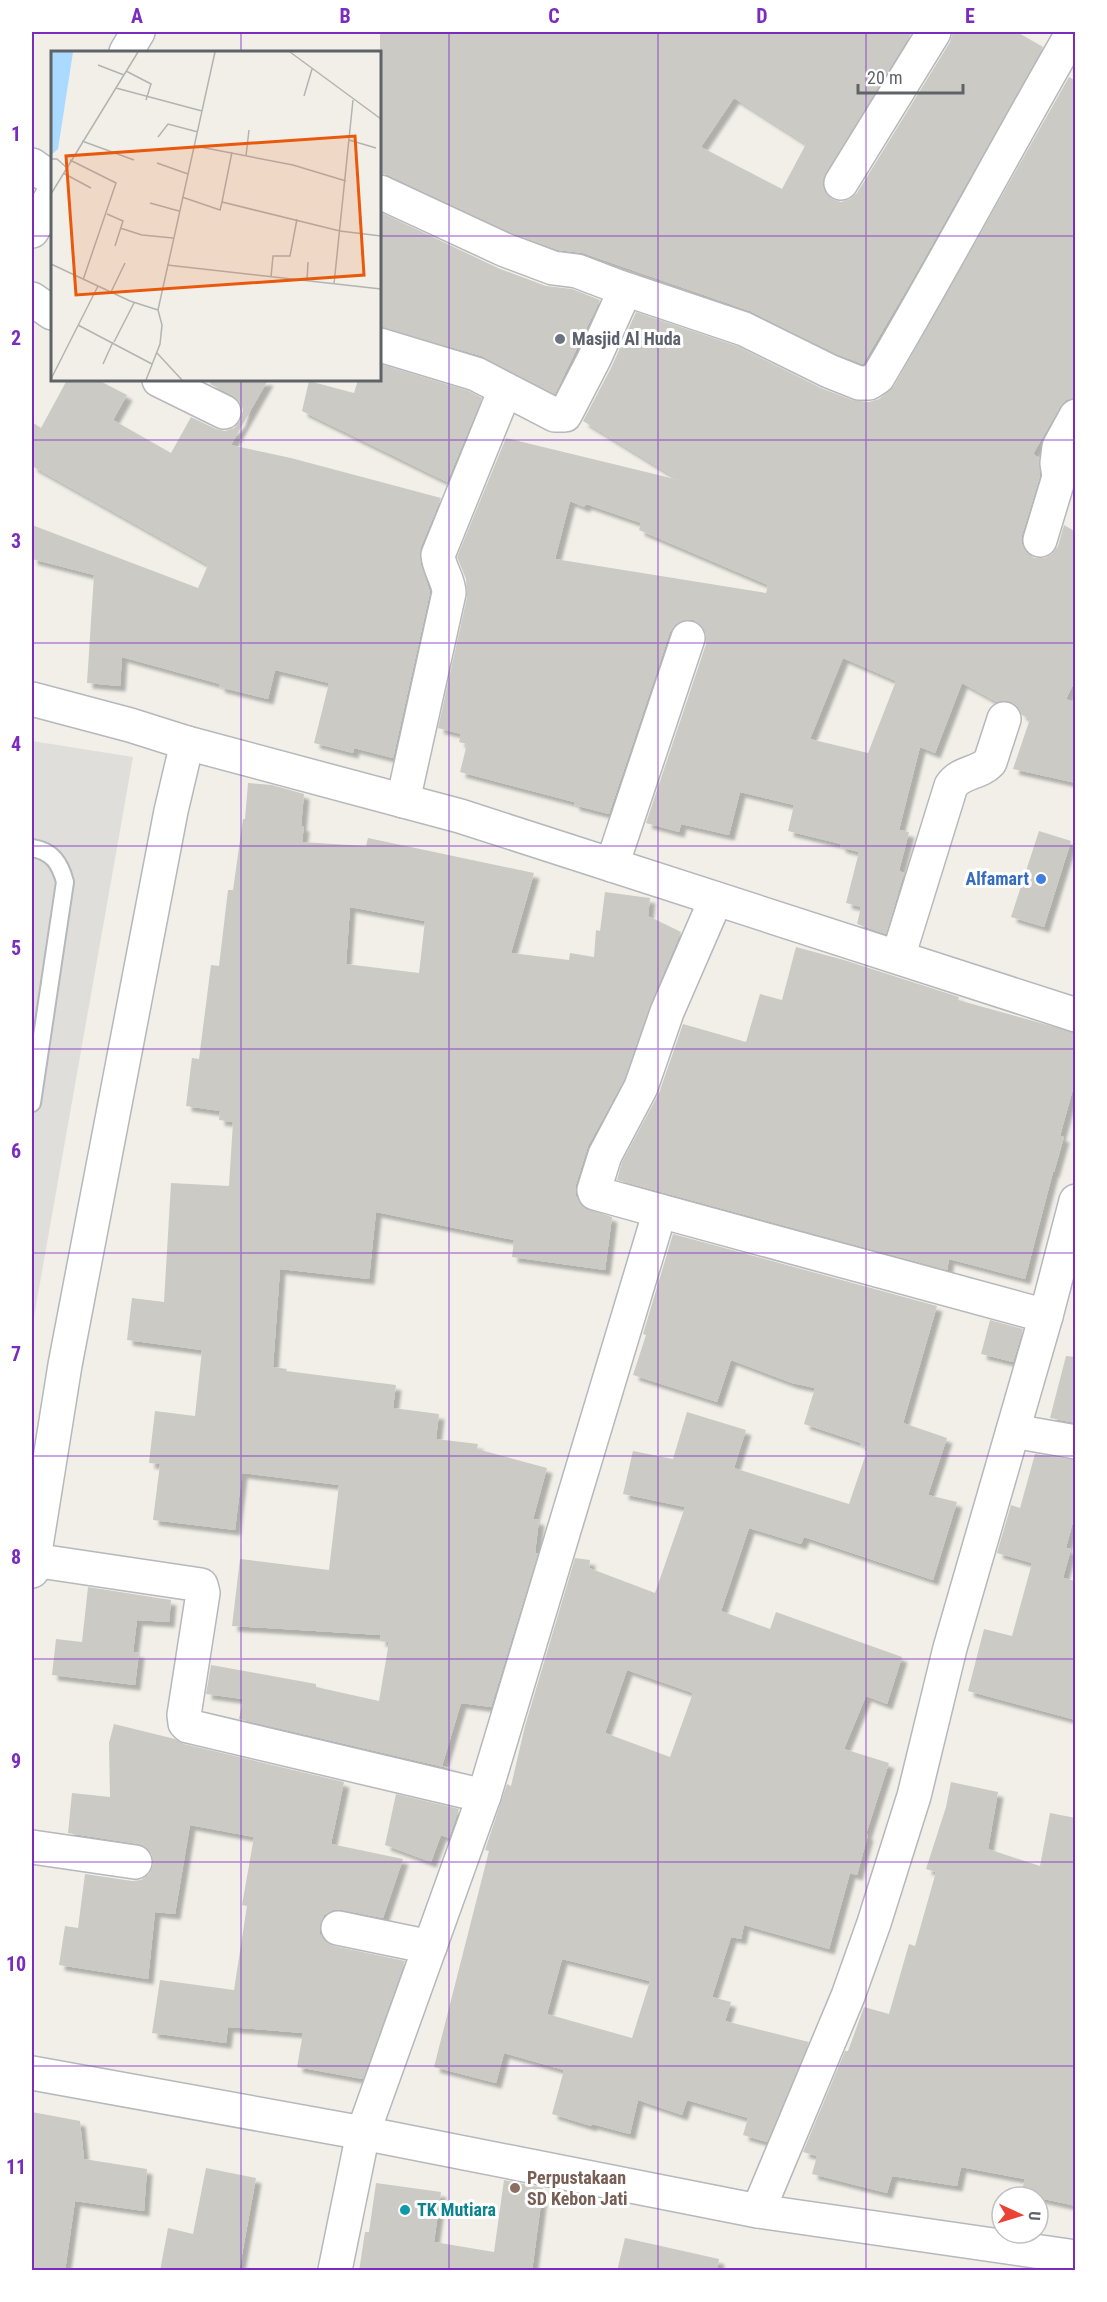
<svg xmlns="http://www.w3.org/2000/svg" width="1107" height="2302" viewBox="0 0 1107 2302" font-family="'Roboto Condensed',sans-serif">
<style>
.industrial{fill:#e0deda}
.building{fill:#cccac5;fill-rule:evenodd;filter:url(#shadow)}
.lines{fill:none;stroke-linecap:round;stroke-linejoin:round}
.service-casing{stroke:#b5b8bc;stroke-width:20}
.minor-casing{stroke:#b5b8bc;stroke-width:36}
.tertiary-casing{stroke:#b5b8bc;stroke-width:36}
.service{stroke:#fff;stroke-width:16}
.minor{stroke:#fff;stroke-width:33}
.tertiary{stroke:#fff;stroke-width:33}
.grid{fill:none;stroke:#7b2cbf;stroke-width:1.5;stroke-opacity:0.55}
.worship-dot{fill:#6b7280;stroke:#fff;stroke-width:2}
.shop-dot{fill:#3f7fe0;stroke:#fff;stroke-width:2}
.education-dot{fill:#8d6e63;stroke:#fff;stroke-width:2}
.culture-dot{fill:#0f9aa8;stroke:#fff;stroke-width:2}
.labels{text-anchor:middle;stroke-width:6;stroke-linejoin:round;paint-order:stroke}
.worship-label{font-size:18px;font-weight:bold;fill:#5b616d;stroke:#fff;text-anchor:start}
.shop-label{font-size:18px;font-weight:bold;fill:#366cbe;stroke:#fff;text-anchor:end}
.education-label{font-size:18px;font-weight:bold;fill:#785e54;stroke:#fff;text-anchor:start}
.culture-label{font-size:18px;font-weight:bold;fill:#0d838f;stroke:#fff;text-anchor:start}
.inset-road{fill:none;stroke:#b3b3b1;stroke-width:1.5}
.view{fill:#e8590c;fill-opacity:0.15;stroke:#e8590c;stroke-width:3}
.inset-edge{fill:none;stroke:#5f6368;stroke-width:3}
.neatline{fill:none;stroke:#7b2cbf;stroke-width:2}
.grid-label{font-size:20px;text-anchor:middle;font-weight:bold;fill:#7b2cbf}
</style>
<defs>
<filter id="shadow"><feDropShadow dx="5.5" dy="5.5" stdDeviation="1.5" flood-color="#0004"/></filter>
</defs>
<rect width="100%" height="100%" fill="#f1efe8"/>
<polygon class="industrial" points="32,741 133,757 32,1328"/>
<g class="building">
<path d="M380,32H912L825,174L822,183L825,192L832,199L841,202L850,199L857,193L950,42L953,32H1017L1043,47L911,282L863,364L837,354L750,311L583,253L558,250L512,233L388,175L380,173ZM734,98L806,144L782,189L701,147Z"/>
<path d="M1069,77L1076,81V397L1066,400L1060,407L1033,454L1039,458L1040,476L1022,535V544L1027,553L1034,558H1044L1052,554L1058,546L1064,525L1076,532V679L1066,699L1076,703V783L1013,769L1030,719L1022,715L1018,707L1010,701L997,702L962,683L935,753L920,747L899,830L909,832L899,871L904,873L886,934L857,924L861,907L846,903L859,852L840,847L841,844L788,831L794,805L740,792L729,835L681,824L679,832L646,823L706,644V635L702,626L694,620H685L676,624L670,632L609,814L574,805V802L460,772L467,744L459,742L461,734L438,728L467,597L466,579L457,557L506,438L679,480L583,421L611,368L636,312L737,346L821,388L852,400L869,402L879,399L894,386ZM570,501L584,507L586,504L641,523L639,530L768,585L766,593L555,559ZM843,658L896,681L868,753L810,739Z"/>
<polygon points="380,212 498,268 546,286 572,289 600,300 555,394 482,356 380,327"/>
<polygon points="380,364 469,391 482,398 447,482 302,411 309,381 354,393 358,380 380,380"/>
<polygon points="67,380 98,380 127,395 113,420 171,453 191,417 216,429 225,431 234,428 240,421 243,410 239,401 232,395 210,384 212,380 268,380 231,445 291,458 441,498 420,549 421,565 430,592 393,758 354,748 353,753 314,743 329,683 275,670 268,699 219,687 220,684 122,657 120,686 87,683 94,575 32,559 32,525 198,588 208,565 32,466 32,422 41,428"/>
<path d="M248,783L272,785L304,794L301,826H304L302,842L366,846L368,838L534,873L511,953L569,960L570,953L594,957L596,930L600,931L605,892L650,898L648,916L681,932L650,1005L624,1080L588,1146L576,1184V1196L583,1207L612,1217L605,1270L512,1257L514,1240L376,1212L369,1279L280,1269L273,1367L287,1369L286,1371L396,1385L393,1408L439,1414L436,1439L478,1444L477,1449L547,1468L533,1519L539,1520L535,1553H538L491,1707L461,1703L442,1766L461,1771L239,1719L243,1699L206,1694L211,1665L316,1684V1687L379,1701L389,1642L380,1641L381,1635L232,1626L240,1559L329,1570L339,1485L242,1473L235,1530L153,1520L160,1464L149,1463L155,1411L195,1416L202,1350L127,1340L132,1298L164,1302L171,1183L229,1186L233,1122L219,1120L220,1111L186,1106L192,1058L199,1059L211,965L219,966L228,890H233L243,819H245ZM350,907L425,921L419,973L346,964Z"/>
<polygon points="1039,831 1071,841 1044,927 1011,917"/>
<polygon points="796,947 844,960 959,997 958,1000 1076,1033 1076,1078 1060,1136 1064,1137 1054,1172 1053,1172 1025,1279 949,1259 947,1270 617,1180 622,1162 659,1093 683,1024 746,1042 760,994 782,1000"/>
<path d="M673,1234L937,1306L903,1423L947,1438L928,1495L957,1502L933,1580L804,1537L801,1544L749,1528L721,1611L770,1629L776,1612L902,1657L887,1704L866,1696L844,1749L889,1763L866,1834L868,1835L857,1875L850,1873L829,1949L744,1925L741,1939L731,1937L712,1997L731,2002L725,2021L809,2042L767,2142L743,2135L748,2118L687,2100L682,2115L638,2100L630,2134L592,2124L591,2126L552,2114L564,2070L504,2053L496,2083L434,2067L489,1851L485,1850L507,1784L511,1786L525,1726L575,1558L590,1560L589,1568L655,1593L685,1507L623,1494L633,1451L673,1459L687,1412L746,1430L734,1468L849,1504L868,1448L860,1446L861,1443L804,1424L815,1388L792,1383L731,1360L717,1402L633,1375L646,1335L643,1334ZM627,1670L693,1693L670,1757L605,1733ZM562,1959L650,1981L632,2038L547,2014Z"/>
<polygon points="990,1320 1023,1329 1013,1362 981,1354"/>
<polygon points="1066,1356 1076,1357 1076,1423 1050,1418"/>
<polygon points="1035,1454 1076,1460 1076,1510 1066,1548 1071,1549 1063,1578 1076,1581 1076,1720 968,1691 984,1629 1012,1636 1032,1563 997,1553 1011,1505 1020,1508"/>
<polygon points="88,1587 171,1600 169,1622 137,1620 133,1652 139,1653 135,1685 52,1675 56,1639 82,1642"/>
<polygon points="114,1724 175,1739 184,1744 344,1782 331,1844 403,1859 383,1918 342,1910 333,1910 324,1915 320,1925 320,1934 326,1942 334,1946 405,1961 363,2079 297,2067 303,2033 228,2027 226,2043 152,2033 160,1980 234,1990 247,1906 242,1905 254,1837 190,1825 175,1914 155,1912 148,1979 59,1965 65,1926 78,1928 85,1874 132,1881 141,1880 149,1874 153,1865 152,1855 147,1848 138,1844 68,1833 72,1793 110,1797 109,1743"/>
<polygon points="951,1782 998,1792 988,1849 1040,1866 1050,1813 1076,1818 1076,2206 1021,2194 1025,2179 961,2167 957,2186 892,2176 887,2193 812,2174 817,2156 803,2152 845,2051 848,2051 864,2007 889,2014 909,1944 915,1946 936,1872 926,1869 946,1807"/>
<polygon points="396,1794 459,1809 449,1838 441,1835 431,1862 385,1845"/>
<polygon points="32,2112 80,2121 84,2159 147,2169 144,2211 75,2201 65,2271 32,2268"/>
<polygon points="206,2168 256,2178 239,2271 160,2271 168,2228 193,2234"/>
<polygon points="504,2180 543,2188 532,2271 359,2271 365,2232 369,2232 376,2183 441,2192 434,2242 494,2252"/>
<polygon points="625,2238 719,2259 717,2271 617,2271"/>
</g>
<g class="lines">
<defs>
<path id="service" d="M32,848C52,851 60,863 65,882L32,1103"/>
<g id="minor">
<polyline points="32,165 52,179"/>
<polyline points="841,183 934,32"/>
<path d="M380,192L505,250L553,268L577,271L619,287L744,329L829,371L859,383H869L878,377C945,264 1007,146 1073,32"/>
<polyline points="32,299 52,313"/>
<polyline points="380,345 476,374 555,415 565,415 594,359 625,290"/>
<polyline points="159,380 224,412"/>
<polyline points="1040,540 1059,477 1057,463 1059,447 1076,416"/>
<polyline points="187,743 460,816 1076,1015"/>
<path d="M403,801L449,593C449,580 439,569 438,555L505,390"/>
<polyline points="612,865 688,638"/>
<path d="M898,957L951,786C961,771 979,774 990,762L1004,719"/>
<polyline points="660,1211 1046,1316"/>
<polyline points="1013,1431 1076,1442"/>
<polyline points="33,1560 201,1585 203,1593 184,1715 185,1723 188,1726 484,1796"/>
<polyline points="32,1847 135,1862"/>
<polyline points="338,1928 430,1947"/>
<polyline points="32,2073 363,2133 758,2211 1076,2257"/>
<polyline points="758,2211 848,1996 874,1923 914,1796 950,1648 1046,1316 1076,1201"/>
<polyline points="335,2270 363,2133 484,1796 660,1211 595,1193 594,1190 605,1155 641,1087 667,1012 716,899"/>
</g>
<g id="tertiary">
<polyline points="126,52 138,32"/>
<polyline points="32,231 52,196"/>
<polyline points="32,699 130,725 187,743 171,811 65,1365 32,1571"/>
</g>
</defs>
<use href="#service" class="service-casing"/>
<use href="#minor" class="minor-casing"/>
<use href="#tertiary" class="tertiary-casing"/>
<use href="#service" class="service"/>
<use href="#minor" class="minor"/>
<use href="#tertiary" class="tertiary"/>
</g>
<path class="grid" d="M241,32V52M449,32V2270M658,32V2270M866,32V2270M32,236H52M380,236H1076M241,380V2270M32,440H1076M32,643H1076M32,846H1076M32,1049H1076M32,1253H1076M32,1456H1076M32,1659H1076M32,1862H1076M32,2066H1076"/>
<circle class="worship-dot" cx="560" cy="339" r="6"/>
<circle class="shop-dot" cx="1041" cy="879" r="6"/>
<circle class="education-dot" cx="515" cy="2188" r="6"/>
<circle class="culture-dot" cx="405" cy="2210" r="6"/>
<g class="labels">
<g class="worship-label">
<text x="572" y="345">Masjid Al Huda</text>
</g>
<g class="shop-label">
<text x="1029" y="885">Alfamart</text>
</g>
<g class="education-label">
<text x="527" y="2184">Perpustakaan<tspan x="527" dy="21">SD Kebon Jati</tspan></text>
</g>
<g class="culture-label">
<text x="417" y="2216">TK Mutiara</text>
</g>
</g>
<g transform="translate(51 51)">
<rect width="330" height="330" fill="#f1efe8"/>
<path d="M1,1H22L7,98L0,104Z" fill="#aadaff"/>
<path class="inset-road" d="M239,1L330,68M47,14L73,24M75,20L100,33L95,49M65,37L151,60M253,45L261,18M107,86L117,73L147,81M298,89L325,97M31,90L83,109M144,95L242,114L295,130M195,105L198,79M0,108H6L15,116M19,109L65,132L32,229M106,112L137,123M12,122L40,137M0,143L87,1M131,146L169,159L171,151L289,180L330,185M171,151L181,101M99,152L128,160M56,163L72,170L64,195M69,177L91,184L122,187M0,213L79,250L107,259L164,1M116,214L330,238M220,226L222,205H239L246,168M256,230L257,211M283,233L302,49M60,241L74,212M27,274L101,313M63,291L83,252M106,302L131,329M52,313L62,291M0,328L47,235M95,329L109,293L111,274L107,259"/>
<path class="view" d="M304,85L313,224L25,244L15,105Z"/>
<rect width="330" height="330" class="inset-edge"/>
</g>
<rect width="1107" height="2302" fill="none" stroke="#ffffff" stroke-width="66"/>
<g transform="translate(1020 2215) rotate(94)"><circle r="28" fill="#ffffff" stroke="#bfc1c3" stroke-width="1.5"/>
<path d="M0-4.5L10 22L0 15L-10 22Z" fill="#ea4335"/>
<text y="-9" font-size="16" font-weight="bold" text-anchor="middle" fill="#5f6368">U</text>
</g>
<path d="M858 84v9h105v-9" fill="none" stroke="#5f6368" stroke-width="3"/>
<text x="867" y="84" font-size="18" fill="#5f6368" stroke="#ffffff" stroke-width="4.5" paint-order="stroke">20 m</text>
<rect x="33" y="33" width="1041" height="2236" class="neatline"/>
<g class="grid-label">
<text x="137" y="23">A</text>
<text x="345" y="23">B</text>
<text x="554" y="23">C</text>
<text x="762" y="23">D</text>
<text x="970" y="23">E</text>
<text x="16" y="141">1</text>
<text x="16" y="345">2</text>
<text x="16" y="548">3</text>
<text x="16" y="751">4</text>
<text x="16" y="955">5</text>
<text x="16" y="1158">6</text>
<text x="16" y="1361">7</text>
<text x="16" y="1564">8</text>
<text x="16" y="1768">9</text>
<text x="16" y="1971">10</text>
<text x="16" y="2174">11</text>
</g>
</svg>
